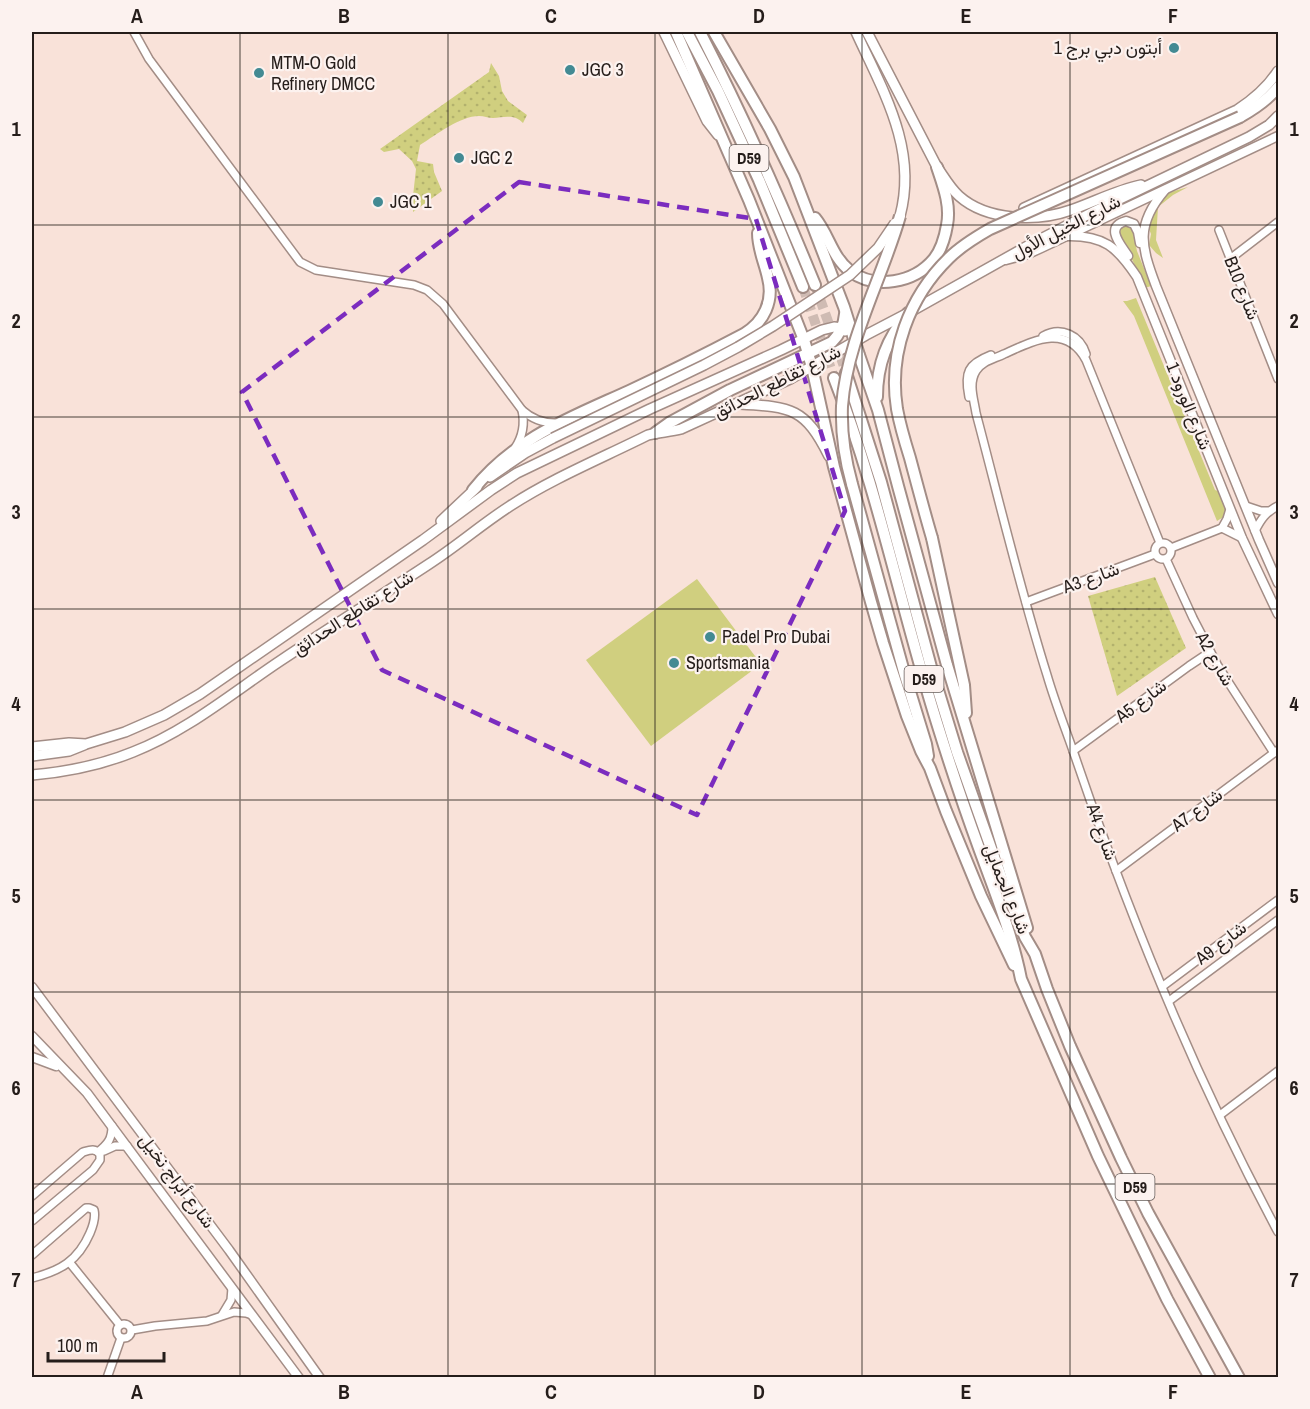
<svg xmlns="http://www.w3.org/2000/svg" width="1310" height="1409" viewBox="0 0 1310 1409" font-family="'Archivo Narrow',Vazirmatn,sans-serif">
<style>
.grass{fill:url(#grass-dots)}
.garden{fill:#d0cf7f}
.lines{fill:none;stroke-linecap:round;stroke-linejoin:round}
.primary-tunnel{stroke:#cfbbb3;stroke-width:10;stroke-dasharray:10 5;stroke-linecap:butt}
.minor-casing{stroke:#a38d86;stroke-width:10}
.tertiary-casing{stroke:#a38d86;stroke-width:11}
.secondary-casing{stroke:#a38d86;stroke-width:12}
.primary-casing{stroke:#a38d86;stroke-width:14}
.minor{stroke:#fff;stroke-width:7}
.tertiary{stroke:#fff;stroke-width:8}
.secondary{stroke:#fff;stroke-width:9}
.primary{stroke:#fff;stroke-width:10}
.secondary-bridge-casing{stroke:#a38d86;stroke-width:12;stroke-linecap:butt}
.primary-bridge-casing{stroke:#a38d86;stroke-width:14;stroke-linecap:butt}
.secondary-bridge{stroke:#fff;stroke-width:9}
.primary-bridge{stroke:#fff;stroke-width:10}
.marked{fill:none;stroke:#7b2cbf;stroke-width:4.5;stroke-dasharray:12 8;stroke-linejoin:round}
.grid{fill:none;stroke:#251d1a;stroke-width:1.5;stroke-opacity:0.55}
.poi-dot{fill:#438a93;stroke:#fcf2ef;stroke-width:2}
.labels{text-anchor:middle;stroke-width:4.5;stroke-linejoin:round;paint-order:stroke}
.shield{fill:#fcf2ef;stroke:#665d5a;stroke-width:1.5}
.shield-label{font-size:16px;font-weight:bold;fill:#251d1a}
.poi-label{font-size:18px;fill:#251d1a;stroke:#fcf2ef;text-anchor:start}
.street-label{font-size:18px;fill:#251d1a;stroke:#fcf2ef}
.neatline{fill:none;stroke:#251d1a;stroke-width:2}
.grid-label{font-size:20px;text-anchor:middle;font-weight:bold;fill:#251d1a}
</style>
<defs>
<pattern id="grass-dots" width="8" height="8" patternUnits="userSpaceOnUse" patternTransform="scale(1.5)"><rect width="8" height="8" fill="#d0cf7f"/><path d="M2 2h.1M6 6h.1" fill="none" stroke="#b2b16d" stroke-width="1.8" stroke-linecap="round"/></pattern>
</defs>
<rect width="100%" height="100%" fill="#f9e2d9"/>
<g class="grass">
<path d="M491,63L499,76L502,91L508,101L527,115L523,123C515,114 504,117 493,118C488,118 484,116 479,116C460,116 436,135 420,145L417,161L433,164L434,172L442,191L413,212V196L416,169L412,161L399,149L384,152L380,149L489,72Z"/>
<polygon points="1155,577 1186,648 1117,696 1088,596"/>
</g>
<g class="garden">
<polygon points="1188,187 1173,195 1158,207 1156,240 1163,258 1156,253 1149,245 1151,234 1149,229 1152,214 1167,193"/>
<path d="M1123,224L1130,226L1132,228L1137,251L1151,286L1145,288C1137,269 1130,252 1117,236L1118,226Z"/>
<polygon points="1136,298 1215,490 1218,491 1225,508 1225,516 1217,521 1134,316 1123,301 1127,301"/>
<polygon points="697,579 761,664 651,746 586,660"/>
</g>
<g class="lines">
<g class="primary-tunnel">
<polyline points="815,285 846,372"/>
<polyline points="803,287 834,378"/>
</g>
<defs>
<g id="minor">
<path d="M134,32L149,59L300,262L316,270L414,285L427,290L443,304L522,410C532,419 542,423 555,423"/>
<polyline points="1219,230 1278,379"/>
<polyline points="1230,259 1278,222"/>
<path d="M1043,336C1061,326 1080,335 1086,354"/>
<path d="M969,397C964,372 968,364 991,355"/>
<path d="M515,448C523,436 525,424 522,410"/>
<polyline points="1246,506 1261,511 1268,511"/>
<polyline points="1222,528 1242,538"/>
<path d="M1255,531C1261,519 1266,512 1278,506"/>
<circle cx="1163" cy="551" r="8"/>
<path d="M1160,543L1086,360C1066,323 1033,341 1004,354C994,359 982,361 976,371C968,384 974,399 976,413C999,500 1020,589 1047,675C1056,706 1068,735 1078,765C1133,926 1198,1083 1278,1232"/>
<polyline points="1171,548 1222,528 1227,519 1230,509"/>
<polyline points="1166,559 1193,618 1218,666 1274,753"/>
<polyline points="1026,602 1155,554"/>
<polyline points="1073,751 1189,666 1210,652"/>
<polyline points="1116,871 1278,750"/>
<polyline points="1163,986 1278,900"/>
<polyline points="1169,1001 1278,920"/>
<polyline points="1220,1115 1278,1071"/>
<polyline points="104,1151 115,1146 127,1146"/>
<path d="M98,1152C108,1144 112,1139 112,1126"/>
<path d="M32,1196L83,1152C90,1150 95,1148 100,1154V1160L93,1170L32,1221"/>
<path d="M32,1255L86,1208H89L94,1210C96,1218 93,1226 90,1233C78,1261 60,1271 32,1278"/>
<polyline points="70,1263 120,1325"/>
<polyline points="222,1315 231,1300 232,1288"/>
<circle cx="124" cy="1331" r="7"/>
<polyline points="132,1330 155,1326 207,1321 234,1312 246,1313 252,1315"/>
<polyline points="107,1378 121,1338"/>
</g>
<g id="tertiary">
<path d="M1165,190C1135,225 1141,246 1156,286L1259,540L1278,583"/>
<path d="M1066,236C1104,235 1117,247 1137,277L1242,538L1278,614"/>
<path d="M1128,256C1121,245 1104,227 1126,221L1134,224L1138,232L1140,243"/>
<polyline points="1006,260 1028,254 1041,248 1278,136"/>
<polyline points="32,987 229,1250 320,1378"/>
<polyline points="32,1036 87,1093 299,1378"/>
<polyline points="32,1057 56,1066"/>
</g>
<g id="secondary">
<polyline points="664,32 707,121 718,135"/>
<path d="M856,32C883,91 918,149 900,216"/>
<path d="M867,32L937,167C944,177 950,188 959,196C987,221 1037,222 1071,210C1094,202 1117,190 1141,185"/>
<path d="M1024,208L1237,110C1254,99 1267,88 1278,71"/>
<path d="M740,404C792,407 805,408 829,456"/>
<polyline points="490,477 525,453 553,438"/>
<polyline points="441,521 477,487"/>
<polyline points="32,747 69,743 86,744 125,732 164,715 200,694 423,540 491,490 517,473 650,409 781,350 822,330 834,327 842,328 845,331"/>
<polyline points="32,756 69,751 84,745"/>
<path d="M32,775C66,772 101,765 133,752C187,731 232,693 280,661C329,628 379,597 429,564C457,546 482,524 510,506C553,478 602,458 648,435C658,432 670,432 681,429L790,379L866,335L908,313L1033,243L1095,211L1249,137L1269,125L1278,116"/>
</g>
<g id="primary">
<polyline points="676,32 749,200 804,340 812,367 834,467 871,602 883,643 907,716 921,751 930,768 946,811 981,896 1014,965"/>
<polyline points="687,32 718,91 759,180 803,287"/>
<path d="M700,32C742,114 780,199 815,285"/>
<polyline points="714,32 770,129 794,177 844,307 859,355 878,410 898,486 947,665 1027,928"/>
<path d="M1240,117C1254,109 1268,100 1278,87"/>
<path d="M815,218C829,235 832,257 850,271C875,290 914,283 934,259C941,250 945,237 947,225C951,205 943,185 937,167"/>
<polyline points="846,373 881,482 931,667 957,752 1004,885 1025,937 1035,954 1047,989 1070,1046 1121,1158 1148,1213 1239,1378"/>
<path d="M834,378C878,489 901,609 937,723C950,765 964,807 979,848C995,892 1012,934 1021,979L1098,1156L1167,1299L1210,1378"/>
<path d="M877,397C877,364 887,339 908,313"/>
<path d="M655,433L669,423L730,390L832,342C840,334 844,326 845,314"/>
<polyline points="852,484 904,672 926,744 928,756"/>
<path d="M473,490C514,438 572,417 629,391C668,373 706,354 744,334C764,322 774,301 768,278C765,263 758,250 758,233"/>
<polyline points="932,538 964,685 966,713"/>
</g>
</defs>
<use href="#minor" class="minor-casing"/>
<use href="#tertiary" class="tertiary-casing"/>
<use href="#secondary" class="secondary-casing"/>
<use href="#primary" class="primary-casing"/>
<use href="#minor" class="minor"/>
<use href="#tertiary" class="tertiary"/>
<use href="#secondary" class="secondary"/>
<use href="#primary" class="primary"/>
<defs>
<polyline id="secondary-bridge" points="553,438 704,365 738,347 773,326 850,275 878,248 895,223"/>
<g id="primary-bridge">
<path d="M852,484C845,459 841,433 842,406C847,340 882,279 900,216"/>
<path d="M932,538C924,511 917,484 910,458C905,442 900,425 897,409C888,353 909,297 949,258C961,246 976,237 990,229L1240,117"/>
</g>
</defs>
<use href="#secondary-bridge" class="secondary-bridge-casing"/>
<use href="#primary-bridge" class="primary-bridge-casing"/>
<use href="#secondary-bridge" class="secondary-bridge"/>
<use href="#primary-bridge" class="primary-bridge"/>
</g>
<path class="marked" d="M519,182L756,219L845,511L697,815L382,670L242,392Z"/>
<path class="grid" d="M240,32V1378M448,32V1378M655,32V1378M862,32V1378M1070,32V1378M32,225H1278M32,417H1278M32,609H1278M32,800H1278M32,992H1278M32,1184H1278"/>
<g class="poi-dot">
<circle cx="1174" cy="48" r="6"/>
<circle cx="570" cy="70" r="6"/>
<circle cx="259" cy="73" r="6"/>
<circle cx="459" cy="158" r="6"/>
<circle cx="378" cy="202" r="6"/>
<circle cx="710" cy="637" r="6"/>
<circle cx="674" cy="663" r="6"/>
</g>
<g class="labels">
<g class="shield">
<rect x="729.5" y="145" width="39" height="26" rx="4.5"/>
<rect x="904.5" y="666" width="39" height="26" rx="4.5"/>
<rect x="1115.5" y="1174" width="39" height="26" rx="4.5"/>
</g>
<g class="shield-label">
<text x="749" y="164">D59</text>
<text x="924" y="685">D59</text>
<text x="1135" y="1193">D59</text>
</g>
<g class="poi-label">
<text x="1162" y="54" text-anchor="end">أبتون دبي برج 1</text>
<text x="271" y="69">MTM-O Gold<tspan x="271" dy="21">Refinery DMCC</tspan></text>
<text x="582" y="76">JGC 3</text>
<text x="471" y="164">JGC 2</text>
<text x="390" y="208">JGC 1</text>
<text x="722" y="643">Padel Pro Dubai</text>
<text x="686" y="669">Sportsmania</text>
</g>
<g class="street-label">
<text transform="translate(1066 227) rotate(-27)" y="6">شارع الخيل الأول</text>
<text transform="translate(1242 288) rotate(68)" y="6">B10 شارع</text>
<text transform="translate(777 382) rotate(-27)" y="6">شارع تقاطع الحدائق</text>
<text transform="translate(1189 406) rotate(68)" y="6">شارع الورود 1</text>
<text transform="translate(1091 578) rotate(-20)" y="6">A3 شارع</text>
<text transform="translate(353 613) rotate(-33)" y="6">شارع تقاطع الحدائق</text>
<text transform="translate(1215 659) rotate(60)" y="6">A2 شارع</text>
<text transform="translate(1141 701) rotate(-37)" y="6">A5 شارع</text>
<text transform="translate(1197 810) rotate(-37)" y="6">A7 شارع</text>
<text transform="translate(1102 832) rotate(70)" y="6">A4 شارع</text>
<text transform="translate(1007 889) rotate(68)" y="6">شارع الجمايل</text>
<text transform="translate(1221 943) rotate(-37)" y="6">A9 شارع</text>
<text transform="translate(177 1181) rotate(53)" y="6">شارع أبراج نخيل</text>
</g>
</g>
<rect width="1310" height="1409" fill="none" stroke="#fcf2ef" stroke-width="66"/>
<path d="M48 1352v9h116v-9" fill="none" stroke="#251d1a" stroke-width="3"/>
<text x="57" y="1352" font-size="18" fill="#251d1a" stroke="#fcf2ef" stroke-width="4.5" paint-order="stroke">100 m</text>
<rect x="33" y="33" width="1244" height="1343" class="neatline"/>
<g class="grid-label">
<text x="137" y="23">A</text>
<text x="344" y="23">B</text>
<text x="551" y="23">C</text>
<text x="759" y="23">D</text>
<text x="966" y="23">E</text>
<text x="1173" y="23">F</text>
<text x="16" y="136">1</text>
<text x="1294" y="136">1</text>
<text x="16" y="328">2</text>
<text x="1294" y="328">2</text>
<text x="16" y="519">3</text>
<text x="1294" y="519">3</text>
<text x="16" y="711">4</text>
<text x="1294" y="711">4</text>
<text x="16" y="903">5</text>
<text x="1294" y="903">5</text>
<text x="16" y="1095">6</text>
<text x="1294" y="1095">6</text>
<text x="16" y="1287">7</text>
<text x="1294" y="1287">7</text>
<text x="137" y="1399">A</text>
<text x="344" y="1399">B</text>
<text x="551" y="1399">C</text>
<text x="759" y="1399">D</text>
<text x="966" y="1399">E</text>
<text x="1173" y="1399">F</text>
</g>
</svg>
